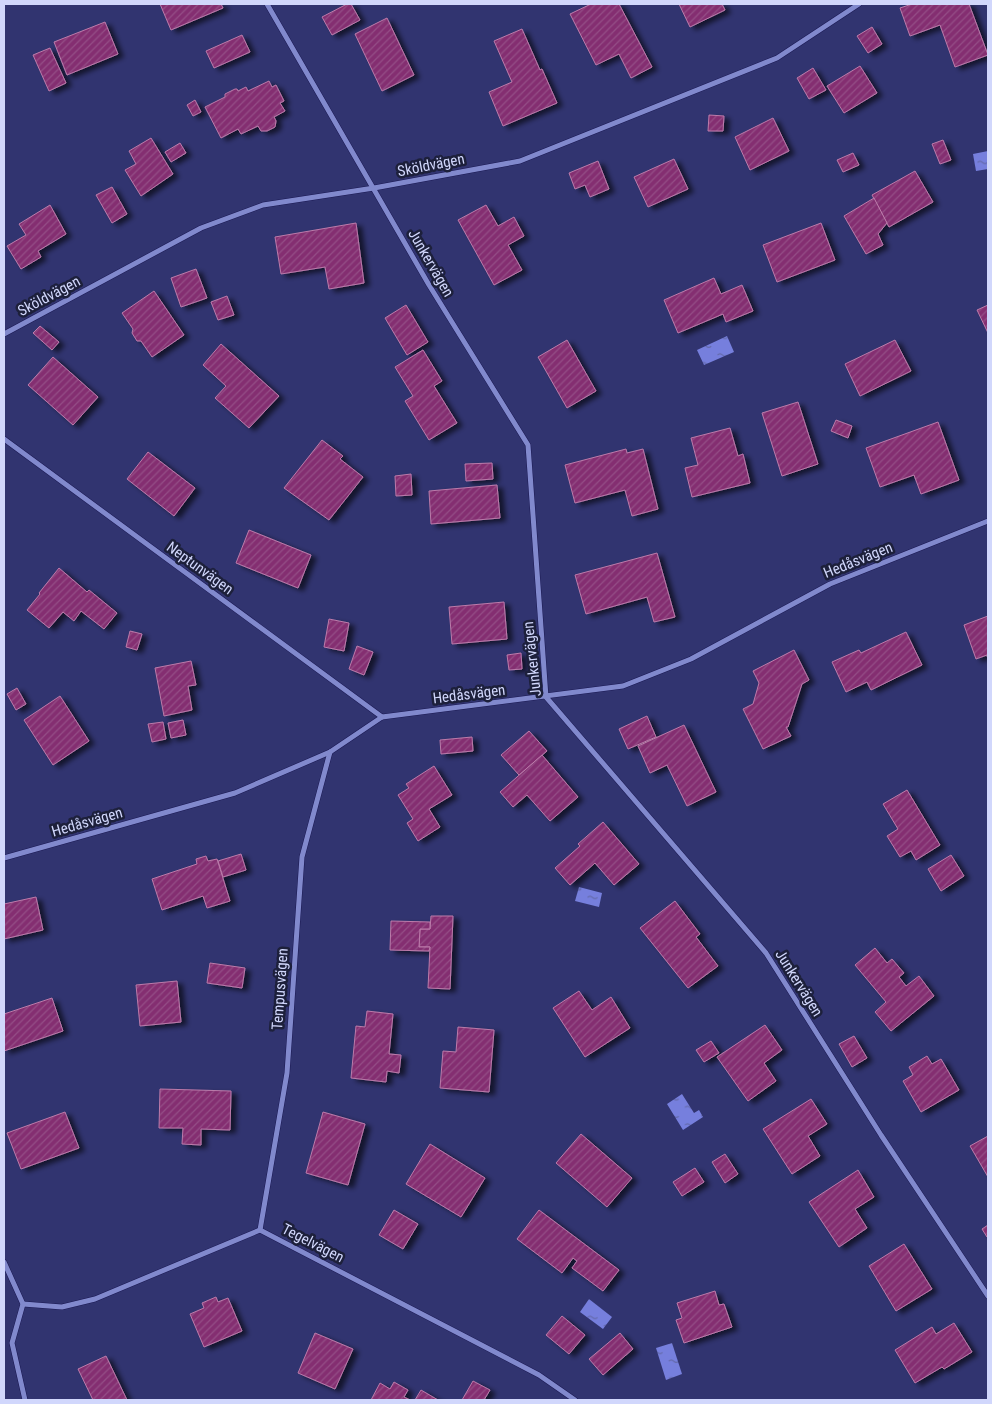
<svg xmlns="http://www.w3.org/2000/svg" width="992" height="1404" viewBox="0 0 992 1404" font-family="'Roboto Condensed',sans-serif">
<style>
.water{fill:url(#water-ripples)}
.building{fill:url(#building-hatch);stroke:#bc7baa;filter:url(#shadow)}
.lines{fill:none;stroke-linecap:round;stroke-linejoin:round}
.minor-casing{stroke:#1a1852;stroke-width:6}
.minor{stroke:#8189cd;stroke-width:5}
.labels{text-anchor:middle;stroke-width:5;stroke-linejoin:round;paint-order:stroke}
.street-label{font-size:15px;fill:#d1d7fc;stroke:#1d203b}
</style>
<defs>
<pattern id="water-ripples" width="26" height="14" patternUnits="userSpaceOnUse" patternTransform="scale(1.25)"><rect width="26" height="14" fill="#767fdd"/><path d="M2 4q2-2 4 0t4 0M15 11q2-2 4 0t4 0" fill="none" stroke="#6369aa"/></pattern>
<pattern id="building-hatch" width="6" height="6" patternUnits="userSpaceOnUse" patternTransform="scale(1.25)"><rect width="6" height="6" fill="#842f71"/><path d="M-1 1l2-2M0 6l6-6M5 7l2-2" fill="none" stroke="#944c86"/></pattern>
<filter id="shadow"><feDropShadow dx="5.5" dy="3" stdDeviation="2.5" flood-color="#0009"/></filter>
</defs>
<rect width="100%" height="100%" fill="#313470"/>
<g class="water">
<polygon points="988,151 988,169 976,171 973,154"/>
<polygon points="727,336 734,352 704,365 697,350"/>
<polygon points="579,887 602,893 599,907 575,901"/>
<polygon points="682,1094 694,1113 699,1110 703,1117 683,1130 667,1104"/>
<polygon points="589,1299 612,1317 603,1329 580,1312"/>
<polygon points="672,1343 682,1374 666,1380 656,1348"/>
</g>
<g class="building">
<polygon points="160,4 221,4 223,8 171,30"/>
<polygon points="347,4 351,4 360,20 332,35 322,17"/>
<polygon points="591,4 619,4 652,67 631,78 619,54 596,65 570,14"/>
<polygon points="679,4 722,4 725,10 690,27"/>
<polygon points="912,4 969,4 988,55 955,67 940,25 910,36 900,8"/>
<polygon points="387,18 414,75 382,91 355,34"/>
<polygon points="105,22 118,54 67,75 54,42"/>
<polygon points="872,27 882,44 868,53 857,36"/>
<polygon points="522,29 540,70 542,69 557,103 503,126 489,92 512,82 494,41"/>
<polygon points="242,35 250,52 214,68 206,51"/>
<polygon points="50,48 66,83 49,91 33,55"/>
<polygon points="860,66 877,93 844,113 827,86"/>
<polygon points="813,68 826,90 809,99 797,78"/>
<polygon points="269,81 272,87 276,85 284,101 280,103 285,111 274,117 276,121 275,127 267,131 261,131 258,126 241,134 238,129 221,138 205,107 225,97 225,94 235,89 237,89 238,91 246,87 248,91"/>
<polygon points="195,100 201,112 193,116 187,105"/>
<polygon points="709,115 724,116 723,131 708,131"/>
<polygon points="773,118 789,151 750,170 735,137"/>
<polygon points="151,138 173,174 141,196 125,170 136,164 129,151"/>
<polygon points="943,140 951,160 940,164 932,144"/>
<polygon points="180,143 186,153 171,162 165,152"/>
<polygon points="853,153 859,165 843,172 837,160"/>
<polygon points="674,159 688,189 648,207 634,177"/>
<polygon points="598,161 609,189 590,197 585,185 575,189 569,173"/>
<polygon points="915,171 933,202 889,227 872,195"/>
<polygon points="112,187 127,214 112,223 96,195"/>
<polygon points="874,198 887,223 878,234 883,245 866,254 844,216"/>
<polygon points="50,205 66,234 38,251 41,257 21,269 7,246 26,235 19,224"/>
<polygon points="486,205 498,226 514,217 524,236 508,245 522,270 494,285 458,220"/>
<polygon points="356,223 364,283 329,289 325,267 281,274 275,237"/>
<polygon points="821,223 835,260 777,282 763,245"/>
<polygon points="196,269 207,298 181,307 171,278"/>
<polygon points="714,278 721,294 742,285 753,311 726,322 723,314 678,333 664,300"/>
<polygon points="154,291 184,335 152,357 141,341 137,341 132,333 133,329 122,313"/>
<polygon points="227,296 234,315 218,320 211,302"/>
<polygon points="406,305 428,342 407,355 385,318"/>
<polygon points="988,305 988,333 977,310"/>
<polygon points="40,326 59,342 52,350 33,333"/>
<polygon points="567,340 596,391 567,408 538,357"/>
<polygon points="895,340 911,371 860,396 845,364"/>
<polygon points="221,344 279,396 249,428 215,398 226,386 203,365"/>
<polygon points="423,350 442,381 434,386 457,423 429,440 405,401 413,396 395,367"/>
<polygon points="53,357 98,397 73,425 28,385"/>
<polygon points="798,402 818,464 782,476 762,413"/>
<polygon points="836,420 852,426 848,438 831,431"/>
<polygon points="938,422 959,480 921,494 914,475 880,487 866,448"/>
<polygon points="730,428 738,456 743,454 750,483 692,497 685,468 698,465 691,438"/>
<polygon points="322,440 343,456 340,459 363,477 329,520 284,488"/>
<polygon points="626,449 627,453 643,449 658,509 632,516 625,490 575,503 565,465"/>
<polygon points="148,452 195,488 174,516 127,479"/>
<polygon points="492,463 493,479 466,481 465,464"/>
<polygon points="411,474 412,495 396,496 395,476"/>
<polygon points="497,485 500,518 431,524 429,491"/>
<polygon points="249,530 311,555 298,588 236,563"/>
<polygon points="657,553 675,617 654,622 647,597 586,614 575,575"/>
<polygon points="59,568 87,592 89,590 117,613 104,629 81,611 74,621 63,612 49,628 27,610 40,594 39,593"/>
<polygon points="504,602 507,639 452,644 449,607"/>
<polygon points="988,616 988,660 987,655 976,659 964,625"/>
<polygon points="329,619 349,623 344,651 324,647"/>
<polygon points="130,631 142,634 137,650 126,647"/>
<polygon points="906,632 922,665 871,690 867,682 846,692 832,662 859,650 861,653"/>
<polygon points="357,646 373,652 364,675 349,669"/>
<polygon points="794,650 809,680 802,684 788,727 786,727 791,736 763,749 743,709 753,704 759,683 753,671"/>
<polygon points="521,653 522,669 509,670 507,655"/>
<polygon points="191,661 196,685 188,686 192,710 164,716 155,668"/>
<polygon points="17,688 26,704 16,710 7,694"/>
<polygon points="60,696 89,741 53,765 24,720"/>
<polygon points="647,716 656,737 628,749 619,729"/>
<polygon points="183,720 186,735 171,738 168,723"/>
<polygon points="163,722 166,739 152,742 148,724"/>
<polygon points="684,725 716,792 687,806 667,765 650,773 638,746"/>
<polygon points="529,731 547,751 519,775 501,755"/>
<polygon points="472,737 473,751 441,754 440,740"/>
<polygon points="542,755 578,797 550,821 527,795 513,807 500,792"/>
<polygon points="434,766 452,795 429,809 440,827 418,841 407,823 413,819 398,795 409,788 406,784"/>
<polygon points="907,790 940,845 916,860 911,851 900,857 887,836 898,829 883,804"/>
<polygon points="603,822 639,864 614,885 595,863 570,885 555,868 580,846 578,844"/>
<polygon points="241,854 246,870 223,877 218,861"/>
<polygon points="951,855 964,876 941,891 928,869"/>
<polygon points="206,856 208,861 217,859 230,901 207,908 203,896 162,910 152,879 197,864 196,859"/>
<polygon points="36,897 43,930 4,939 4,904"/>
<polygon points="675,901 700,934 696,937 718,966 688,988 640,928"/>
<polygon points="431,916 453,916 450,989 428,988 430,947 419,947 420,929 430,929"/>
<polygon points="391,921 430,922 430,929 420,929 419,947 430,947 429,951 390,950"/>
<polygon points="875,948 887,963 892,959 904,973 899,977 906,986 919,976 934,996 891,1031 875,1012 886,1002 855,965"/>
<polygon points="210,963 245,968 242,988 207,983"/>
<polygon points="177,981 181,1022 140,1026 136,985"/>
<polygon points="579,991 592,1010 611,997 630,1028 585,1057 553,1008"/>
<polygon points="52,998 63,1031 4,1051 4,1014"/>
<polygon points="367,1011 393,1014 389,1054 401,1055 399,1073 387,1071 386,1082 351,1078 356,1026 365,1027"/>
<polygon points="765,1025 782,1050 764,1063 776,1081 748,1101 717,1057"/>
<polygon points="458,1027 494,1030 489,1092 440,1088 443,1051 456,1052"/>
<polygon points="854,1036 867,1058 852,1067 839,1044"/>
<polygon points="711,1041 719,1053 704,1062 696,1050"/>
<polygon points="927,1056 932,1064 941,1059 959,1090 921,1112 903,1081 913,1075 909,1067"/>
<polygon points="160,1089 231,1091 230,1130 201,1129 201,1145 182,1144 183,1128 159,1128"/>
<polygon points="811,1099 827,1124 808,1136 820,1156 792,1174 763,1129"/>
<polygon points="65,1112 79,1148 21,1169 7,1133"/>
<polygon points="323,1112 365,1124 348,1185 306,1173"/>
<polygon points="581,1134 632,1178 607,1207 556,1163"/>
<polygon points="988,1136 988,1177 970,1146"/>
<polygon points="430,1144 485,1178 461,1217 406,1184"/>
<polygon points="725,1154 738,1174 725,1183 712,1162"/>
<polygon points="695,1168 704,1182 682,1196 673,1182"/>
<polygon points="858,1170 874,1197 855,1209 867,1228 839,1247 809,1202"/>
<polygon points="394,1210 418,1224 403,1249 379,1235"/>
<polygon points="539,1210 619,1270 603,1291 572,1268 577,1261 573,1258 562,1273 517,1239"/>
<polygon points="988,1225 988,1236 987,1237 982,1229"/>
<polygon points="904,1244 932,1289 896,1311 869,1266"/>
<polygon points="715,1291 719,1305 724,1304 732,1327 684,1343 676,1320 682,1318 677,1303"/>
<polygon points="216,1297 218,1302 228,1298 242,1331 204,1347 190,1314 204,1308 202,1303"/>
<polygon points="562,1316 585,1335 569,1354 546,1335"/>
<polygon points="954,1323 972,1352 944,1369 942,1367 915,1383 895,1350 932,1327 936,1334"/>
<polygon points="315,1333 353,1349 335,1389 298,1373"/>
<polygon points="620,1333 633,1349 603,1375 589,1359"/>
<polygon points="106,1356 127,1400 93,1400 78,1369"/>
<polygon points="473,1381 490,1390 484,1400 462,1400"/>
<polygon points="394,1382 408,1390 404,1397 410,1400 371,1400 380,1383 390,1389"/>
<polygon points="421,1390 438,1400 415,1400"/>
</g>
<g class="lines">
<defs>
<g id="minor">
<polyline points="267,4 429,285 528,445 546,697 766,953 881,1135 988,1296"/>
<polyline points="4,334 201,228 263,205 374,188 520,161 777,58 859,4"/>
<polyline points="4,439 382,717"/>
<polyline points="4,858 235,793 330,752 382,717 623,686 691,659 830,584 988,521"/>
<polyline points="260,1230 287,1073 302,857 330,752"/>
<polyline points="260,1230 539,1375 575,1400"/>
<polyline points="4,1262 23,1304 12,1343 25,1400"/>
<polyline points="23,1304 62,1307 95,1299 260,1230"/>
</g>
</defs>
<use href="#minor" class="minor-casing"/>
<use href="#minor" class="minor"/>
</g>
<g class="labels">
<g class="street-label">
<text transform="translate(431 165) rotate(-11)" y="5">Sköldvägen</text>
<text transform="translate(431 263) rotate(60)" y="5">Junkervägen</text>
<text transform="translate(49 296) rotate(-28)" y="5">Sköldvägen</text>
<text transform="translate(858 560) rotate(-22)" y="5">Hedåsvägen</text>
<text transform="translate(200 568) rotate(36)" y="5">Neptunvägen</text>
<text transform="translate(532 659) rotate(-96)" y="5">Junkervägen</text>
<text transform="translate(469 694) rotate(-7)" y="5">Hedåsvägen</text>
<text transform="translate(87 822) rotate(-16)" y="5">Hedåsvägen</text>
<text transform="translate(799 983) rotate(58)" y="5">Junkervägen</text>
<text transform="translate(280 989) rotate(-86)" y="5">Tempusvägen</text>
<text transform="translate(313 1243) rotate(27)" y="5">Tegelvägen</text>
</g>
</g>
<rect width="992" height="1404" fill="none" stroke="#d1d7fc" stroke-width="10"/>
</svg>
